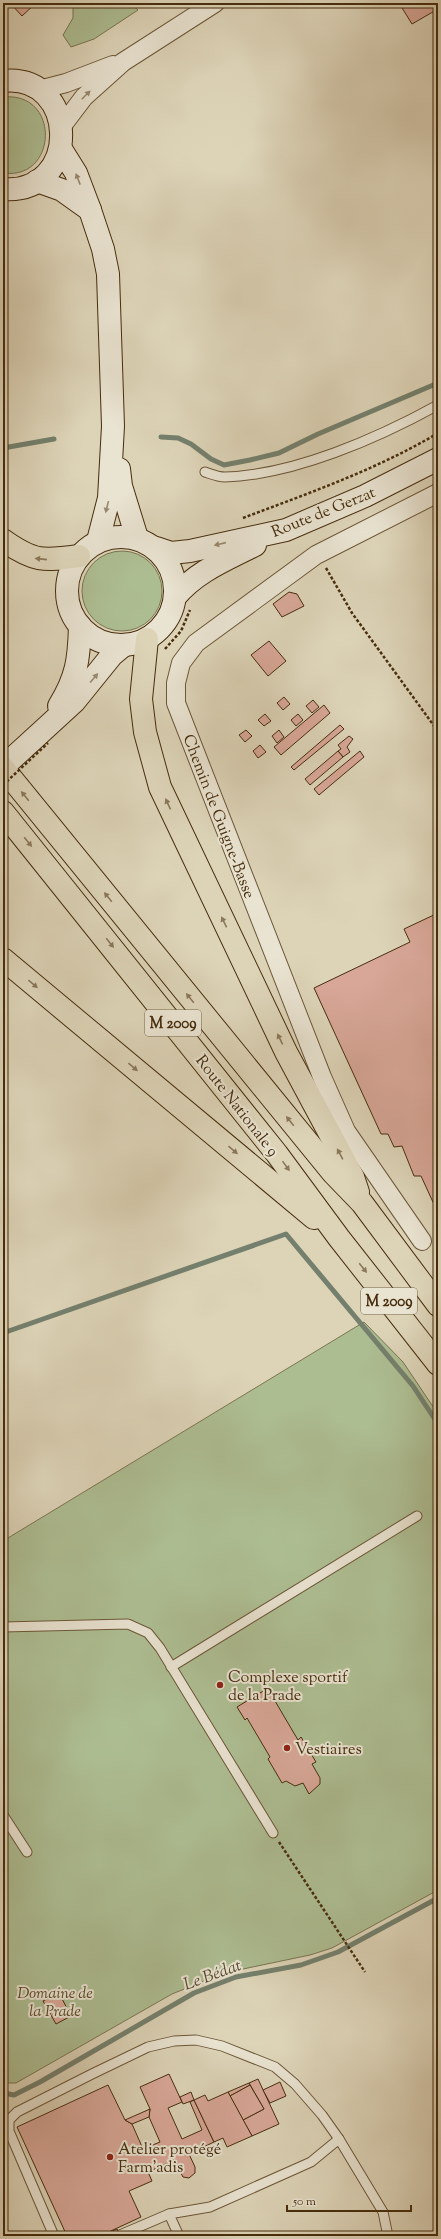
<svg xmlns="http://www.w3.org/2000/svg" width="441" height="2239" viewBox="0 0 441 2239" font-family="'Sorts Mill Goudy',serif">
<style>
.green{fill:#adbd92;stroke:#7a7550}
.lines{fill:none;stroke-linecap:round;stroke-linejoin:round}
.stream{stroke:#74806d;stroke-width:5}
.building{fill:#d8a798;stroke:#462d0d}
.lane-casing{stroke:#6c5738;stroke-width:11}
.street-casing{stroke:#6c5738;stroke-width:20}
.secondary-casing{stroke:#462d0d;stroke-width:24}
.highway-casing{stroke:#462d0d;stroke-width:24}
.path{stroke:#462d0d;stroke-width:2.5;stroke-dasharray:3 2;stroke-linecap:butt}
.lane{stroke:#e9e3d1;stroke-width:9}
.street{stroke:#e9e3d1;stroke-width:18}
.secondary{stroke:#e9e3d1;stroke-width:22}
.highway{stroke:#ddd4b8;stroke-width:22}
.path-bridge{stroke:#462d0d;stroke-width:2.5;stroke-dasharray:3 2;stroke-linecap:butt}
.oneway{fill:#98886f}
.oneway2{fill:#8a785a}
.poi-dot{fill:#8f2418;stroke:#e9e3d1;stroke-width:1.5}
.labels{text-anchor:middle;stroke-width:4;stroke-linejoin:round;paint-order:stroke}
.shield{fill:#e9e3d1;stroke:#776448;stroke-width:1}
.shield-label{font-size:15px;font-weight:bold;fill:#462d0d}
.street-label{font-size:16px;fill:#462d0d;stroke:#e9e3d1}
.poi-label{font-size:16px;fill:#462d0d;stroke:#e9e3d1;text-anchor:start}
.park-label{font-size:16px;font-style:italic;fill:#5b4a28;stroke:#e9e3d1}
.water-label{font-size:17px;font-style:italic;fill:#55492d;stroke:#e9e3d1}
</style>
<rect width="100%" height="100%" fill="#ddd4b8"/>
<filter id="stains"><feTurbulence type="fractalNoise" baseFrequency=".005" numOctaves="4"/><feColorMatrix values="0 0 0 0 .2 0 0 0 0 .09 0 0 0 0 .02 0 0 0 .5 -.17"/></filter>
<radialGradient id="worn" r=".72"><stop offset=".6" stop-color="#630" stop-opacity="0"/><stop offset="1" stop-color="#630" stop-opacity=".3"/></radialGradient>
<g class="green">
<polygon points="73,3 131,3 138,10 94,39 71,47 63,35 73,18"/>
<path d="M3,97C61,91 58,181 3,173Z"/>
<circle cx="122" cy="591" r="40"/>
<polygon points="364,1322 403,1362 438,1414 438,1890 332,1948 310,1955 224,1973 172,1994 16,2083 3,2083 3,1541"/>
</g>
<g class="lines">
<g class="stream">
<polyline points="161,437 178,438 191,444 211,459 224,465 250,460 279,453 318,434 438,383"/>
<polyline points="3,448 54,439"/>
<polyline points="3,1333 286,1234 413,1386 438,1424"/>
<polyline points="3,2093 14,2095 40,2082 194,1993 236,1977 301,1965 338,1952 438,1898"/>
</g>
</g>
<g class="building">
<polygon points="10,3 36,3 22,16"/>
<polygon points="399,3 438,3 438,9 412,24"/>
<polygon points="289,592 297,594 304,606 282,617 273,604"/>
<polygon points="269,641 286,661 268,676 251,655"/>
<polygon points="284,697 290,704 283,710 277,703"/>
<polygon points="313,700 319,707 312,713 306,706"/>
<polygon points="324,705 330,713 281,755 274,747"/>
<polygon points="265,714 271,721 264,726 258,720"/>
<polygon points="298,714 303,720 296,726 291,720"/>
<polygon points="340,725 344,729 294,770 291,767"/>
<polygon points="246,730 252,736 245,742 239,735"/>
<polygon points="279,730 284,737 277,743 272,736"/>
<polygon points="349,736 353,739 347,747 350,752 343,757 338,751 341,749 338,745"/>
<polygon points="260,745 266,752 258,758 253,751"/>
<polygon points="338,751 343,757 310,785 305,779"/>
<polygon points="360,751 364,757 319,795 314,789"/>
<polygon points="438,913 438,1213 421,1176 414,1176 402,1146 394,1147 388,1134 381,1134 314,988 410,942 404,929"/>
<polygon points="270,1687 278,1699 275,1701 298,1740 301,1737 316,1762 312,1764 320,1778 320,1784 309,1794 303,1783 295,1786 286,1781 282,1783 268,1759 270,1757 247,1718 245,1720 237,1707"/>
<polygon points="59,1993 71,2016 56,2024 43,2001"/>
<polygon points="169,2074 182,2102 168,2108 182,2139 202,2130 190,2102 194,2100 214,2142 189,2154 195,2167 195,2173 189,2178 183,2177 174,2160 148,2172 152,2181 129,2191 141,2217 100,2236 67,2236 17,2127 108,2085 125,2120 132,2124 143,2149 160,2142 149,2117 150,2109 140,2087"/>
<polygon points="258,2079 279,2124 252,2136 243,2120 264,2109 249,2083"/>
<polygon points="280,2082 286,2096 270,2103 263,2090"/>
<polygon points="249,2083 250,2085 230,2096 228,2092"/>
<polygon points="250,2085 264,2109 243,2120 230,2096"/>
<polygon points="191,2092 194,2100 183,2104 180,2097"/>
<polygon points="228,2092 252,2136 227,2147 223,2138 214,2142 194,2100 205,2095 208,2101"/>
<polygon points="150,2109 149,2117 132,2124 125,2120"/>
<polygon points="117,2229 121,2236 105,2236 105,2234"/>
</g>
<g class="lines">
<defs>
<g id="lane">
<path d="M205,472C211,474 218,477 225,477C294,475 378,438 438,405"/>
<polyline points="3,1627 128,1624 148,1633 160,1648 273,1833"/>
<polyline points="171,1667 417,1516"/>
<polyline points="3,1815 27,1852"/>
<polyline points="120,2235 169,2214"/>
<polyline points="54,2236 9,2131 9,2120 17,2112 92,2074 148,2047 174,2041 196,2040 222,2046 275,2067 295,2084 322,2115 339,2139"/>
<polyline points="179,2236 169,2214 210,2207 311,2162 339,2139 383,2212 388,2236"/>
</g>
<g id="street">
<polyline points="39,90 66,83 113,65"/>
<polyline points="62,126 84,97 123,62 215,3"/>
<polyline points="422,1241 346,1131 322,1077 176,703 176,683 181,663 196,643 316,555 438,493"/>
</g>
<g id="secondary">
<path d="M3,81C79,73 82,195 3,189"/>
<polyline points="61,149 76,173 90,210 103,249 108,274 113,426 109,498 98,541"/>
<polyline points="37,181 62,190 90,210"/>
<polyline points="119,469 121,486 137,538"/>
<circle cx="121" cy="591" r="54"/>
<polyline points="156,548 171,553 190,551 286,530 365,496 438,459"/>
<path d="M175,597C197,571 226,560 255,545"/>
<path d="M59,706C77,677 79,659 80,626"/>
<polyline points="3,767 74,702 112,655 124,645"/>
</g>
<g id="highway">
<path d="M3,540C34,562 43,561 79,556"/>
<polyline points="147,639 141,699 145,732 160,787 286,1052 353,1177 358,1192"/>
<polyline points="3,768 333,1173 362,1203 438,1305"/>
<polyline points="3,812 277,1154 339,1238 438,1364"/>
<polyline points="3,959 314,1218"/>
</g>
</defs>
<use href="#lane" class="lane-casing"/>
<use href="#street" class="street-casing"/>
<use href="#secondary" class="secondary-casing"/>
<use href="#highway" class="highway-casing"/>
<g class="path">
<path d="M243,518C309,493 378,469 438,433"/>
<polyline points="326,568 352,613 437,730"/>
<polyline points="165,649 181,631 190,610"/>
<polyline points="279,1842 365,1972"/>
</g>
<use href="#lane" class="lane"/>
<use href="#street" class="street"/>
<use href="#secondary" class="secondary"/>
<use href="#highway" class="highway"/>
<polyline class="path-bridge" points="3,785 48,743"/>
</g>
<defs><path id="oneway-solid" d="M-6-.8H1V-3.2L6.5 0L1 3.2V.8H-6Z"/></defs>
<g class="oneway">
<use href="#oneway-solid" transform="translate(86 95) rotate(-45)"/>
<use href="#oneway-solid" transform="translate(78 179) rotate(-111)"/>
<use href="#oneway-solid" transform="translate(107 507) rotate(104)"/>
<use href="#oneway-solid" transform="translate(220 544) rotate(167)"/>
<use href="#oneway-solid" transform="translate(94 678) rotate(-50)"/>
</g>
<g class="oneway2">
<use href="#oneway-solid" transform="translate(41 559) rotate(-174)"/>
<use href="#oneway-solid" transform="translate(25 796) rotate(-129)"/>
<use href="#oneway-solid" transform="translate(168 804) rotate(-115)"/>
<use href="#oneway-solid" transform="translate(28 842) rotate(51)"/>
<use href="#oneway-solid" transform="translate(108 897) rotate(-129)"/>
<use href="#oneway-solid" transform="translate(224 922) rotate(-116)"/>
<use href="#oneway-solid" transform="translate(110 943) rotate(51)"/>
<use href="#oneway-solid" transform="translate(33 984) rotate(40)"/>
<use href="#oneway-solid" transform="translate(190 998) rotate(-129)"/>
<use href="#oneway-solid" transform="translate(280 1039) rotate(-116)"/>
<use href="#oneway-solid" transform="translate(133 1067) rotate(40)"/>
<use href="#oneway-solid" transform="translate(290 1121) rotate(-129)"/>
<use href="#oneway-solid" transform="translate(233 1150) rotate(40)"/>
<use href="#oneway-solid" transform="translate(340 1154) rotate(-118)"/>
<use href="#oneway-solid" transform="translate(286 1166) rotate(54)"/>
<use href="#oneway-solid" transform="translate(363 1268) rotate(51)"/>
</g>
<g class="poi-dot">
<circle cx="220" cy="1685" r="4"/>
<circle cx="287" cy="1748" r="4"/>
<circle cx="110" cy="2157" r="4"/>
</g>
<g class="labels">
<g class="shield">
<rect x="145" y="1010" width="56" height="26" rx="3"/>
<rect x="361" y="1288" width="56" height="26" rx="3"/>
</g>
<g class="shield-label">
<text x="173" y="1028">M 2009</text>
<text x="389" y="1306">M 2009</text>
</g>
<g class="street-label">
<text transform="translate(323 511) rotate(-22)" y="6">Route de Gerzat</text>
<text transform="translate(220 816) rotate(69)" y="6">Chemin de Guigne-Basse</text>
<text transform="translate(238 1105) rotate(52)" y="6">Route Nationale 9</text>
</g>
<g class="poi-label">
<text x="228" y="1682">Complexe sportif<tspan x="228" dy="18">de la Prade</tspan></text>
<text x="295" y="1754">Vestiaires</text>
<text x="118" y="2154">Atelier protégé<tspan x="118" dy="18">Farm'adis</tspan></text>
</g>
<g class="park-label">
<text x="55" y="1998">Domaine de<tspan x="55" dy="18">la Prade</tspan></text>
</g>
<g class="water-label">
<text transform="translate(212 1974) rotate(-20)" y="6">Le Bédat</text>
</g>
</g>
<rect width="441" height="2239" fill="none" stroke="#ddd4b8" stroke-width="16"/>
<rect x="4" y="4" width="433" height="2231" fill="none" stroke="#462d0d" stroke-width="2"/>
<rect x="8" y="8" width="425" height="2223" fill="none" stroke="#462d0d"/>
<path d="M287 2205v6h124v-6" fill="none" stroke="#462d0d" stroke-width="2"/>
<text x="293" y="2205" font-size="12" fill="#462d0d" stroke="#e9e3d1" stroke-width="3" paint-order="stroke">50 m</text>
<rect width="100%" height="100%" filter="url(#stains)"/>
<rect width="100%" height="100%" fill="url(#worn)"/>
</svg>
